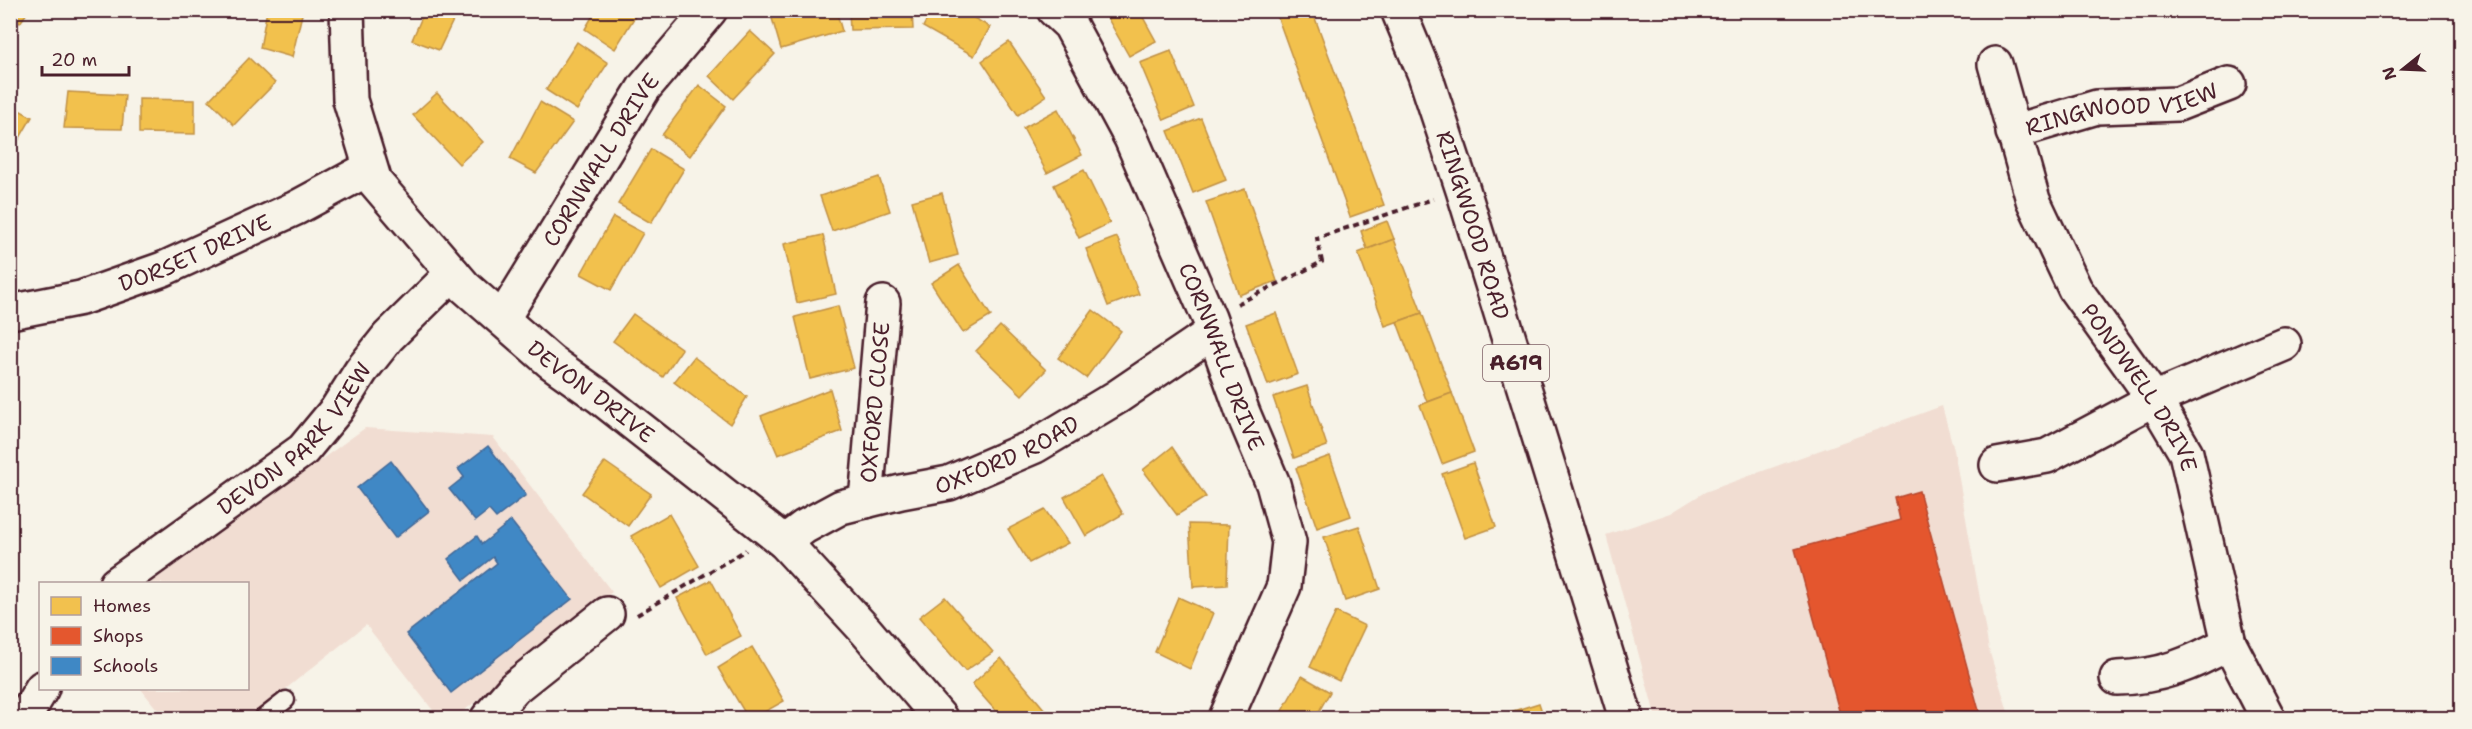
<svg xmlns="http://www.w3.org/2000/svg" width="2472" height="729" viewBox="0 0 2472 729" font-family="'Shantell Sans',sans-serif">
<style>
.built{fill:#f1ddd2}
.homes{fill:#f2c14e;stroke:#c09044;stroke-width:1.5}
.shops{fill:#e4572e;stroke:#b6462d;stroke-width:1.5}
.schools{fill:#3f88c5;stroke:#426897;stroke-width:1.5}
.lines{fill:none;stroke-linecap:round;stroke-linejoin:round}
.service-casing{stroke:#4a1f2b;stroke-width:21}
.minor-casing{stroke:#4a1f2b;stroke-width:38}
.trunk-casing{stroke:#4a1f2b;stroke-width:38}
.path{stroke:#4a1f2b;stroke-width:4;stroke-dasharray:6 4.5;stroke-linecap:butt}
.service{stroke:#f7f3e8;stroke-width:16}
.minor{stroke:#f7f3e8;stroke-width:33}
.trunk{stroke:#f7f3e8;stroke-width:33}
.labels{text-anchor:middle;stroke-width:6;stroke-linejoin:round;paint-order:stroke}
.shield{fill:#f7f3e8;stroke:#7e5f64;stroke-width:1.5}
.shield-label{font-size:21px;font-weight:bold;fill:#4a1f2b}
.street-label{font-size:22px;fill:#4a1f2b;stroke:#f7f3e8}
</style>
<rect width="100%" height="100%" fill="#f7f3e8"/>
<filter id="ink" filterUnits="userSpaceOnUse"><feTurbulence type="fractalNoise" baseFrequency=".0167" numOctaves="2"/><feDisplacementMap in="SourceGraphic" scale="12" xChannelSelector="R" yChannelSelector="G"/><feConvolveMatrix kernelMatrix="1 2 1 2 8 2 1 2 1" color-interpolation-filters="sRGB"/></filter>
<g filter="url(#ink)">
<g class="built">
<polygon points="1942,406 1954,450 1989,650 2010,718 1656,718 1606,535 1671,513 1705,492"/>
<polygon points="365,428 493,437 612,592 455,718 439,718 366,625 249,718 164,718 141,689 248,688 248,584 150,583"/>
</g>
<g class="homes">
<polygon points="10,10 29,10 20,23 10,16"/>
<polygon points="267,10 303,10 292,57 260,48"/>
<polygon points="425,10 458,10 439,50 412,40"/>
<polygon points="596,10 639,10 615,49 585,29"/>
<polygon points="786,10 836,10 842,31 781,49 771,15"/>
<polygon points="849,10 912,10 913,29 850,30"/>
<polygon points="932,10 960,10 990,27 974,56 923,27"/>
<polygon points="1103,10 1139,10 1156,41 1129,56"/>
<polygon points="1275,10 1312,10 1384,205 1350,217"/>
<polygon points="750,31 775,54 733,99 709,76"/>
<polygon points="577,42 608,63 577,110 546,90"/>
<polygon points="1009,42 1046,96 1018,115 982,61"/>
<polygon points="1171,51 1194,107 1164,120 1140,63"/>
<polygon points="249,58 275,83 234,125 209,100"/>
<polygon points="699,85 726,106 690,156 662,135"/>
<polygon points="68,92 125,95 122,129 64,128"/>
<polygon points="437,93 483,142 459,164 413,115"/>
<polygon points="139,99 195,100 195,134 139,133"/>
<polygon points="540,102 573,122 536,173 510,159"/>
<polygon points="10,105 32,117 10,155"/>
<polygon points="1058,109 1082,155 1047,173 1023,128"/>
<polygon points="1201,118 1226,180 1193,193 1168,131"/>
<polygon points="651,149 684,169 651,223 618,204"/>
<polygon points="1084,170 1110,223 1079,238 1054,185"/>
<polygon points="879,177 890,211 832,231 820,196"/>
<polygon points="1245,189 1277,281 1239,295 1206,202"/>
<polygon points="942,193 958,255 929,263 912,201"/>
<polygon points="613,217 643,233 611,290 581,274"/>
<polygon points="1387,221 1394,239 1367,249 1361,231"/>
<polygon points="823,235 836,294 797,303 784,244"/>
<polygon points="1117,237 1139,294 1108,306 1086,249"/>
<polygon points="1394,239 1422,313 1385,326 1358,253"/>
<polygon points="959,265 991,316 963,333 931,283"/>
<polygon points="838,306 854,368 810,379 795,317"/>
<polygon points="1093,310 1121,331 1086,378 1058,358"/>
<polygon points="1276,313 1298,374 1268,385 1246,324"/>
<polygon points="1422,313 1452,393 1427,402 1397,322"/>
<polygon points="633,314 682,349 663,377 613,341"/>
<polygon points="1000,326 1046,370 1022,395 976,351"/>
<polygon points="694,357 747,397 730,424 674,382"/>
<polygon points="1307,386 1327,446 1294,458 1273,397"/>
<polygon points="830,389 842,431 778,455 761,416"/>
<polygon points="1452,393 1474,452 1442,464 1420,405"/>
<polygon points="1172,447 1206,497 1177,515 1143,470"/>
<polygon points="1330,456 1351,516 1317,528 1296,468"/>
<polygon points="605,462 651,494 628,526 582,493"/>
<polygon points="1473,463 1496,527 1465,538 1442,474"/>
<polygon points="1101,476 1123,514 1086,536 1064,497"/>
<polygon points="1045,510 1068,543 1029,563 1008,529"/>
<polygon points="669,514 699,566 661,588 631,536"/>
<polygon points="1189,524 1229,525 1227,585 1193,587"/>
<polygon points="1359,526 1380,589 1345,601 1324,537"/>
<polygon points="711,580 741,636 707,654 677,598"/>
<polygon points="945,597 993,652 965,671 919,617"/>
<polygon points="1178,597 1213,613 1190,669 1155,652"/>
<polygon points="1336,612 1365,626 1339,681 1310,667"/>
<polygon points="752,647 784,701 754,718 748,718 718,668"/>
<polygon points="1001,658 1045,710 1035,718 1002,718 972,684"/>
<polygon points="1302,676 1330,692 1315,718 1278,718"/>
<polygon points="1539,703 1544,718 1491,718"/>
</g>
<polygon class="shops" points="1919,491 1981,718 1841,718 1795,549 1900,520 1895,498"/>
<g class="schools">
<polygon points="488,446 526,495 496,518 489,510 475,521 449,489 464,477 458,469"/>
<polygon points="391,461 429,511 395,538 357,488"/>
<polygon points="511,521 572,599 451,693 406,634 497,563 493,557 464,580 448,559 477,536 482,544"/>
</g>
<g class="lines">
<defs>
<polyline id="service" points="263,718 286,700"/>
<g id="minor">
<path id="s1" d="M347,10L350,100L375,182L465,287L551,362L600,397L784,542L866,631L940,718"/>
<path id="s2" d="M1054,10L1070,25L1131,138L1209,318L1243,413L1273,484L1289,542L1284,586L1226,718"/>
<path id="s3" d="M1995,64L2033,200L2075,289L2154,399L2186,453L2229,643L2268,718"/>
<path id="s4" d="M2013,132L2097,107L2178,104L2229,84"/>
<path id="s5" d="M10,312L81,298L163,269L296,208L370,168"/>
<path id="s6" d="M503,318L644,88L710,10"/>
<polyline points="1997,465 2047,456 2154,399 2284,344"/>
<path id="s7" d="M866,501L883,303"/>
<path id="s8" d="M784,542L804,527L841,507L901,492L949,483L1035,446L1117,397L1213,332"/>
<path id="s9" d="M116,584L303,450L337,409L361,371L388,337L453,273"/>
<path d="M2117,678C2161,677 2191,664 2229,643"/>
<polyline points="24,718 42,688"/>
<polyline points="488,718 514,688 607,614"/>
</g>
<g id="trunk">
<path id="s10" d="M1398,10L1425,75L1463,190L1626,718"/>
</g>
</defs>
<use href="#service" class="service-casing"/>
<use href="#minor" class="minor-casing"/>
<use href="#trunk" class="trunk-casing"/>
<g class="path">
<polyline points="1237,304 1322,262 1317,238 1433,199"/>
<polyline points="637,615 746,550"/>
</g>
<use href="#service" class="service"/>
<use href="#minor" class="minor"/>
<use href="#trunk" class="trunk"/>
</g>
</g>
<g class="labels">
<rect class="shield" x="1483" y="345" width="66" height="36" rx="4.5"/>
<g class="shield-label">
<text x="1516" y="370">A619</text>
</g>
<g class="street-label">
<text dy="8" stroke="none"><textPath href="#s4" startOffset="112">RINGWOOD VIEW</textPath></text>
<text dy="8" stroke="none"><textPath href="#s6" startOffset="186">CORNWALL DRIVE</textPath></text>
<text dy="8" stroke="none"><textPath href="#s10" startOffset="228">RINGWOOD ROAD</textPath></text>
<text dy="8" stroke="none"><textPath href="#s5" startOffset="195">DORSET DRIVE</textPath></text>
<text dy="8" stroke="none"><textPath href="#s2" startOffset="387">CORNWALL DRIVE</textPath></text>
<text dy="8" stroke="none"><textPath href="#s3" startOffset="358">PONDWELL DRIVE</textPath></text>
<text dy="8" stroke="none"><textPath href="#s1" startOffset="478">DEVON DRIVE</textPath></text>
<text dy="8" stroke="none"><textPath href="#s7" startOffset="99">OXFORD CLOSE</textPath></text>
<text dy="8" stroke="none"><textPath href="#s9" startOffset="232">DEVON PARK VIEW</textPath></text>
<text dy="8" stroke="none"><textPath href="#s8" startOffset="242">OXFORD ROAD</textPath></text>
</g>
</g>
<rect width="2472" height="729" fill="none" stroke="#f7f3e8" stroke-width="36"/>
<rect x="18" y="18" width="2436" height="693" fill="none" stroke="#4a1f2b" stroke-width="2" filter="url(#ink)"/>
<rect x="39" y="582" width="210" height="108" fill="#f7f3e8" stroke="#b29e9c" stroke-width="1.5"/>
<rect x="51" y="597" width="30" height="18" fill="#f2c14e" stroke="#b29e9c" stroke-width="1.5"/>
<text x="93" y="612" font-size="18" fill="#4a1f2b">Homes</text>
<rect x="51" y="627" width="30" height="18" fill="#e4572e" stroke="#b29e9c" stroke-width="1.5"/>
<text x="93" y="642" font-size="18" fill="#4a1f2b">Shops</text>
<rect x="51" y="657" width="30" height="18" fill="#3f88c5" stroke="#b29e9c" stroke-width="1.5"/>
<text x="93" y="672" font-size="18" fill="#4a1f2b">Schools</text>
<g transform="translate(2403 69) rotate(252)" stroke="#f7f3e8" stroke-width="4.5" paint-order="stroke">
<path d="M0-4.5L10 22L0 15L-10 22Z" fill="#4a1f2b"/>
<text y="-9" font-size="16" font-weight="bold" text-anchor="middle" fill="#4a1f2b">N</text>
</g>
<path d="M42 66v9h87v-9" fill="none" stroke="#4a1f2b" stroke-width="3"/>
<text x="51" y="66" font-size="18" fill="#4a1f2b" stroke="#f7f3e8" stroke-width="4.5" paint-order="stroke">20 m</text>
</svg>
